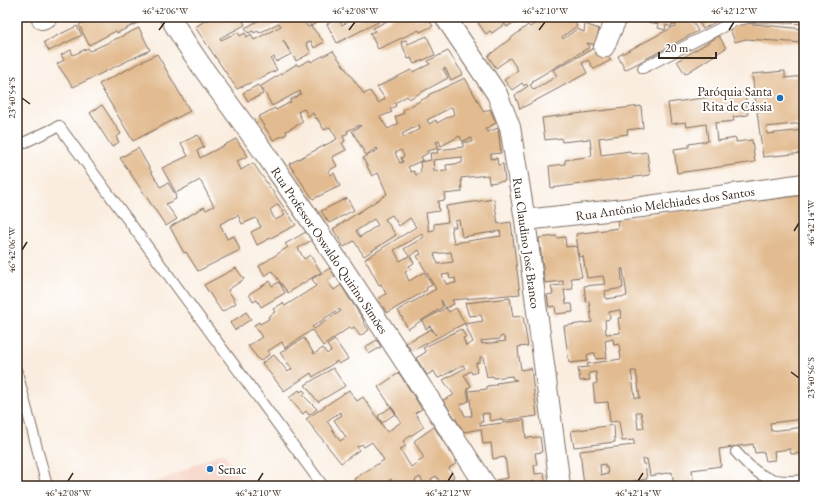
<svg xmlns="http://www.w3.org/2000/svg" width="821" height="503" viewBox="0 0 821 503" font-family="'EB Garamond',serif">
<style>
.built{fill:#f6d2c4}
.building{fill:#e2bb90;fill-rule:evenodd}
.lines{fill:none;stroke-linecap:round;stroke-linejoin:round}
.lane-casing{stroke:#7e6e62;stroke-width:12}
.street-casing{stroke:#7e6e62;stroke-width:22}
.lane{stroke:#fff;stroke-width:10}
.street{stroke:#fff;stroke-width:20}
.ticks{fill:none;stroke:#3b2a1e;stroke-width:1.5}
.poi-dot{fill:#1f6fb2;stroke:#fff;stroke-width:1.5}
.labels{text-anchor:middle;stroke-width:4;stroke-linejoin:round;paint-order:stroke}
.poi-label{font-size:13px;fill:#3b2a1e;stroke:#fff;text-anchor:end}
.street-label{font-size:13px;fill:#3b2a1e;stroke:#fff}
.neatline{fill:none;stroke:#3b2a1e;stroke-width:1.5}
.ticks-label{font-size:10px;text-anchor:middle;fill:#3b2a1e}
</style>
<rect width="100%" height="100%" fill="#fff"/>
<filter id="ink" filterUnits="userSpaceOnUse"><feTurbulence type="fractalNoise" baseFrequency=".025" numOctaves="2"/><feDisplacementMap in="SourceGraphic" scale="8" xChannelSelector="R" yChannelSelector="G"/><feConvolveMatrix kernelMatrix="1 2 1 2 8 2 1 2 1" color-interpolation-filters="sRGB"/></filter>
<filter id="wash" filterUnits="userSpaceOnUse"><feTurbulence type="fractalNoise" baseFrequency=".012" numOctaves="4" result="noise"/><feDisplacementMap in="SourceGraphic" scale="16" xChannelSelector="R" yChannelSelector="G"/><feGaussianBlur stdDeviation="0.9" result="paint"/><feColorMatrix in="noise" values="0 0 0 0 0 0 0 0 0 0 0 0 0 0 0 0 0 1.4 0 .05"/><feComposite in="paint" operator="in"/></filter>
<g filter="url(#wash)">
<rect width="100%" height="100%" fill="#faeddf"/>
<polygon class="built" points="223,452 245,486 149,486"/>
<g id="blocks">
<g class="building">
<polygon points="96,17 150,17 117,33 116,31 89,45 79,25"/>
<polygon points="211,17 241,17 245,25 220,38 221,40 238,32 240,36 245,33 247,37 251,34 254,40 281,26 279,23 259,33 258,31 254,33 253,31 248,33 245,28 265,17 301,17 308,27 311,26 324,42 314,48 311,41 306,43 311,53 296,61 283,40 291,54 276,62 274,57 271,59 277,70 237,89 195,27"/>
<polygon points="304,17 317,17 320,21 311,26"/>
<polygon points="364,17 378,17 380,21 337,43 327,24 338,18 342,25 354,19 355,21"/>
<polygon points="395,17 414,17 414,19 427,17 433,26 420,32 419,30 378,49 370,33 375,31 373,28"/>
<polygon points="487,17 521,17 507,27 505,24 492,33 490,31 486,34 478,23"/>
<polygon points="544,17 572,17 577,26 562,37 563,39 577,29 584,32 585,24 599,29 596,45 587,43 590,47 532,81 533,83 530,85 534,90 557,76 553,70 596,47 611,60 594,69 588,60 582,63 587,73 520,109 515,95 528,86 526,84 524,86 522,83 512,90 504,80 518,70 510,58 496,68 488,56 528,25 530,27"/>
<polygon points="649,17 690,17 698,31 625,70 618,56 677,25 672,24 671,27 666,25 665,30 658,28 659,24 648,22"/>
<polygon points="696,17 724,17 703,29"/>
<polygon points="743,23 804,29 804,43 746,39 735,42 730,29"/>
<polygon points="77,26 82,35 49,51 44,42"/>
<polygon points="139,28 150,50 73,87 57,64 64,60 61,55 71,50 73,55 88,48 90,51"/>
<polygon points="427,36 435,55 414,64 411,58 408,59 401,42 406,40 408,44"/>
<polygon points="719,36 726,48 685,74 677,61"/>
<path d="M333,51L364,94L370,91L378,103L385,99L377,87L411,70L413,72L430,64L428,61L448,51L463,74L451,80L445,68L443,69L448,78L409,99L407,96L395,103L396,106L390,109L392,112L380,117L388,129L398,124L395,117L404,113L403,110L429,96L428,95L465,78L484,112L490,109L496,123L485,129L487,132L498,128L501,153L491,154V159L497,158L498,165L503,164L505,181L489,183L488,175L461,178L462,192L444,194L445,200L438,201L439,211L426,213L429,231L434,230V224L448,222L446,206L494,199L498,224L511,222L520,294L452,300L454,304L446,308L441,300L443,307L408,329L398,310L436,289L417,256L421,254L419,250L410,256L414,263L409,266L411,269L405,272L409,281L424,272L432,285L426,288L427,290L387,313L378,299L386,294L381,284L379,285L365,259L416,227L410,218L399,226L392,215L385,219L396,235L364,256L354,241L344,247L333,229L387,194L378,173L372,176L363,158L378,150L377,148L366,155L352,131L361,126L360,125L347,131L348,133L343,136L345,141L342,143L346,150L332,157L337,166L328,171L330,175L334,173L340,186L313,199L289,164L337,139L330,127L324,130L317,118L316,119L313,113L308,116L304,109L298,112L303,122L286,131L287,134L273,140L258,117L275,108L276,110L291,102L290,100L301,94L300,91L272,106L261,86L297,64L298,66L310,60L311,62ZM452,107L454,114L437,123L436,120L429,124L427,120ZM419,125L420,129L404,137L402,134ZM460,136L462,141L472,138V142H463V147L437,150L438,153H430L431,160L420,162L421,172L416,175L414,171L411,172L408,167L423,160L421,157L428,153L427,151L439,148L436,142L439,141L441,146ZM401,150L404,156L401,158L403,162L400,163L395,153ZM462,157V163L446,165L447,170L434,171L433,160ZM374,219L378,225L360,237L356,231ZM459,220L462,237L500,231L501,236L454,243L451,227H456L455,221ZM422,234L424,237L404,249L409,256L400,261L394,250ZM451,252L453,262L438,264L434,254ZM449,274L450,279L455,278L456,283L446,284L442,275Z"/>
<polygon points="157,54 190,111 133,141 99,84"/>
<polygon points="785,71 785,78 804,76 804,123 766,127 767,134 804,130 804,153 763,157 752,74"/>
<polygon points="258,85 263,94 248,101 243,93"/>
<polygon points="745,92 748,115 733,117 734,121 715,123 717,141 736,138 736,142 752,140 755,162 677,173 674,149 689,147 689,144 708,141 706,124 687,127 686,122 671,124 668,103"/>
<polygon points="102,105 121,134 116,137 119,142 112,147 90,113"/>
<polygon points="641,106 643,128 627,130 628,134 599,138 601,155 630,151 631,154 647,152 650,175 551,188 549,166 565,164 565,160 592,156 590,139 562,142 561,138 545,140 542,118"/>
<path d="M198,135L204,147L197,151L200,158L236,139L248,156L237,161L241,170L253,163L296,225L257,245L251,232L261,227L256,218L242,224L238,215L220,224L227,239L234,236L240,250L198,271L186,252L184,253L170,227L204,207L206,210L214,206L200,180L176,193L162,168L188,156L181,143ZM278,204L285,215L275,220L270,210Z"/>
<polygon points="138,148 160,187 168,183 175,194 176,199 166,204 177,219 166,226 120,158"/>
<path d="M804,195V419L770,423L771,431L804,427V453L791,454L790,449L774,451L775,460L766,461L764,452L755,453L753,444L719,449L721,466L692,470L694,486H674L672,472L650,476L647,459L642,460L643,464H645L647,479L633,481L634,486H626V482L584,486L580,451L634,445V440L622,441L619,421L610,422L608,402L595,403L593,384L597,383L596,372L589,373L590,380L580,381L578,368L588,367L587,364L621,359L619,344L614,345L613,339L605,341L607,358L596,359L595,353H592L587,355L588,361L569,363L564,326L592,322L589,301L586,302L584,286L605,284L603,276L587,278L583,256L579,257L576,234L618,228L617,219ZM621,269H623L627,296L606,299L605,291L623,288ZM620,310L621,318H618L620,333L606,334L605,320L610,319L609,312ZM631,371H636L640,398H635ZM636,412H641L644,428L638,429ZM605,464V468L607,467L608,474L601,475L600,465Z"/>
<polygon points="347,198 354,210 329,223 321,211"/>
<polygon points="306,232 312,240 298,248 304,259 310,255 321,272 288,293 272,271 265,276 259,266 288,247 285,244"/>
<polygon points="556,236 557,238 565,237 566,247 576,246 582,277 571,278 573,289 564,290 566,304 572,304 573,312 556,314 555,306 549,307 547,295 553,294 551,286 563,285 563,281 545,283 539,238"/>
<polygon points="236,268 244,279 228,290 236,303 222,312 204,285"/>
<path d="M330,268L335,276L327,281L334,290L341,285L364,321L363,322L369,330L360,336L354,327L351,329L350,327L323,346L312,330L285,348L282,342L268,351L270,354L260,361L248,346L262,337L254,325L259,322L260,324L269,319L268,317L275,312L273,309L283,303L285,306L316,286L312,279ZM339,309L341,311L314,329L312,327Z"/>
<polygon points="270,281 272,286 279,282 285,293 261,307 257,300 253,302 249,294"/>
<path d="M510,298L513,317L523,316L528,346L518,347L519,357L521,370L531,368L537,416L502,421L501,419L490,421L489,413L482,414L483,422H480V426L524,420L526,438L540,437L542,452L535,453L537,465H534L535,474L544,473L546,486H541L533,481L536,486H500L496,480L508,478L505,457L493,459L491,443L483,444L481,429L464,432L443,400L454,395L443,380L465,368L463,365L439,378L437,377L434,371L427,375L416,358L426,352L423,348L461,329L466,337L463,338L466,346L473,342L465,324L483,321L481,315L469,316L465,303ZM503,336L506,341L482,344L481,341L500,339V337ZM480,357H483L487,377L493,376L494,378L512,376L513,379L517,380L496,383V385L487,386V389L469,391L472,416H465L460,405L469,401L467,389L471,386L464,375L471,371L472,374L477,372L476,363L480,362Z"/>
<polygon points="446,308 449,312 456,308 465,323 412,351 406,343 431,329 436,335 430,326 426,329 422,321"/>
<polygon points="246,312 251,319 235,330 230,323"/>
<polygon points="304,338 314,354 323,348 327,354 331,351 327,345 335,340 348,359 339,364 337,361 313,377 311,373 284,391 262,363 274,355 288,372 292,369 280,353"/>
<polygon points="377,340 381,347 369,354 365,347"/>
<polygon points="333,368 345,386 318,402 305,385"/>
<path d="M399,373L422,409L415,413L424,427L403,441L406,446L400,449L411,467L424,458L414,441L434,427L457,463L449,468L454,477L450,479L453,484L456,482L458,486H440L442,485L436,476L431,479L435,486H420L424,484L420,477L415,480L419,486H391L394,484L391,479L381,486H359L354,479L384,460L372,442L364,447L362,444L357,447L359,450L341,463L306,419L349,390L357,401L363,397L387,432L401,422L378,387ZM340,412L342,415L334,420L346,437L340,441L327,421Z"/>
<polygon points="299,390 300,392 303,390 306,393 303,395 317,409 309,415 306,411 303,414 289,398"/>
<polygon points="391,407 396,413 382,423 378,416"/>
<polygon points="614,425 615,442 574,447 571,431"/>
<polygon points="468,480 472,486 458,486"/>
</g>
</g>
</g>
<g filter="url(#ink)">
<use href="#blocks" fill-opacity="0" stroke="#7e6e62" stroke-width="1"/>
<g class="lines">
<defs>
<g id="lane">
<polyline points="643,68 736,20 753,17 804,18"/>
<polyline points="17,146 59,126 323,486"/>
<polyline points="17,372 47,486"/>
<path d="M736,452C758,477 770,484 804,480"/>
</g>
<g id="street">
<path d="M170,17C201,71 242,119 277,171C349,275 417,380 486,486"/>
<polyline points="445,17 497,94 510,127 525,220 560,486"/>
<polyline points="42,19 47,17"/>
<polyline points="604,47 617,17"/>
<polyline points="525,220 642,207 804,184"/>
</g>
</defs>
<use href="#lane" class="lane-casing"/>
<use href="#street" class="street-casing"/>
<use href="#lane" class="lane"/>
<use href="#street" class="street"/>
</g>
</g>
<path class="ticks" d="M159,30L165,22M349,30L355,22M539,30L545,22M729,30L734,22M22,98L30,104M794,231L799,223M22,250L27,242M791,372L799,378M68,481L73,473M258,481L263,473M448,481L453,473M638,481L643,473"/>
<g class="poi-dot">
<circle cx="780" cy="98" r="4"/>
<circle cx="210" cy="469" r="4"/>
</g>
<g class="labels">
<g class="poi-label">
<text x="772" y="96">Paróquia Santa<tspan x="772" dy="15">Rita de Cássia</tspan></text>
<text x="218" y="474" text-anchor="start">Senac</text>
</g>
<g class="street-label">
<text transform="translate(665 203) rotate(-8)" y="5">Rua Antônio Melchiades dos Santos</text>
<text transform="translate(527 243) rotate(82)" y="5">Rua Claudino José Branco</text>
<text transform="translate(330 250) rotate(56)" y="5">Rua Professor Oswaldo Quirino Simões</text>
</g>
</g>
<rect width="821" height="503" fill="none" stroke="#fff" stroke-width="44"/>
<path d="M659 52v6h57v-6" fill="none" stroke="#3b2a1e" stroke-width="2"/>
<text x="665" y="52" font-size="12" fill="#3b2a1e" stroke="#ffffff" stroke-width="3" paint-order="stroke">20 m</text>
<rect x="22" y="22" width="777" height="459" class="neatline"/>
<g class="ticks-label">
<text x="165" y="14">46°42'06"W</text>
<text x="355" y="14">46°42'08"W</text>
<text x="545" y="14">46°42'10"W</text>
<text x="734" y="14">46°42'12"W</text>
<text transform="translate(11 98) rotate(-90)" y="4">23°40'54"S</text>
<text transform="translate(810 223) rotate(-90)" y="4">46°42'14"W</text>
<text transform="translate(11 250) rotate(-90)" y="4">46°42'06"W</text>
<text transform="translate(810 378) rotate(-90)" y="4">23°40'56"S</text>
<text x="68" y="496">46°42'08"W</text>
<text x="258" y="496">46°42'10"W</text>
<text x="448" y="496">46°42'12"W</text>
<text x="638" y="496">46°42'14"W</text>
</g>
</svg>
